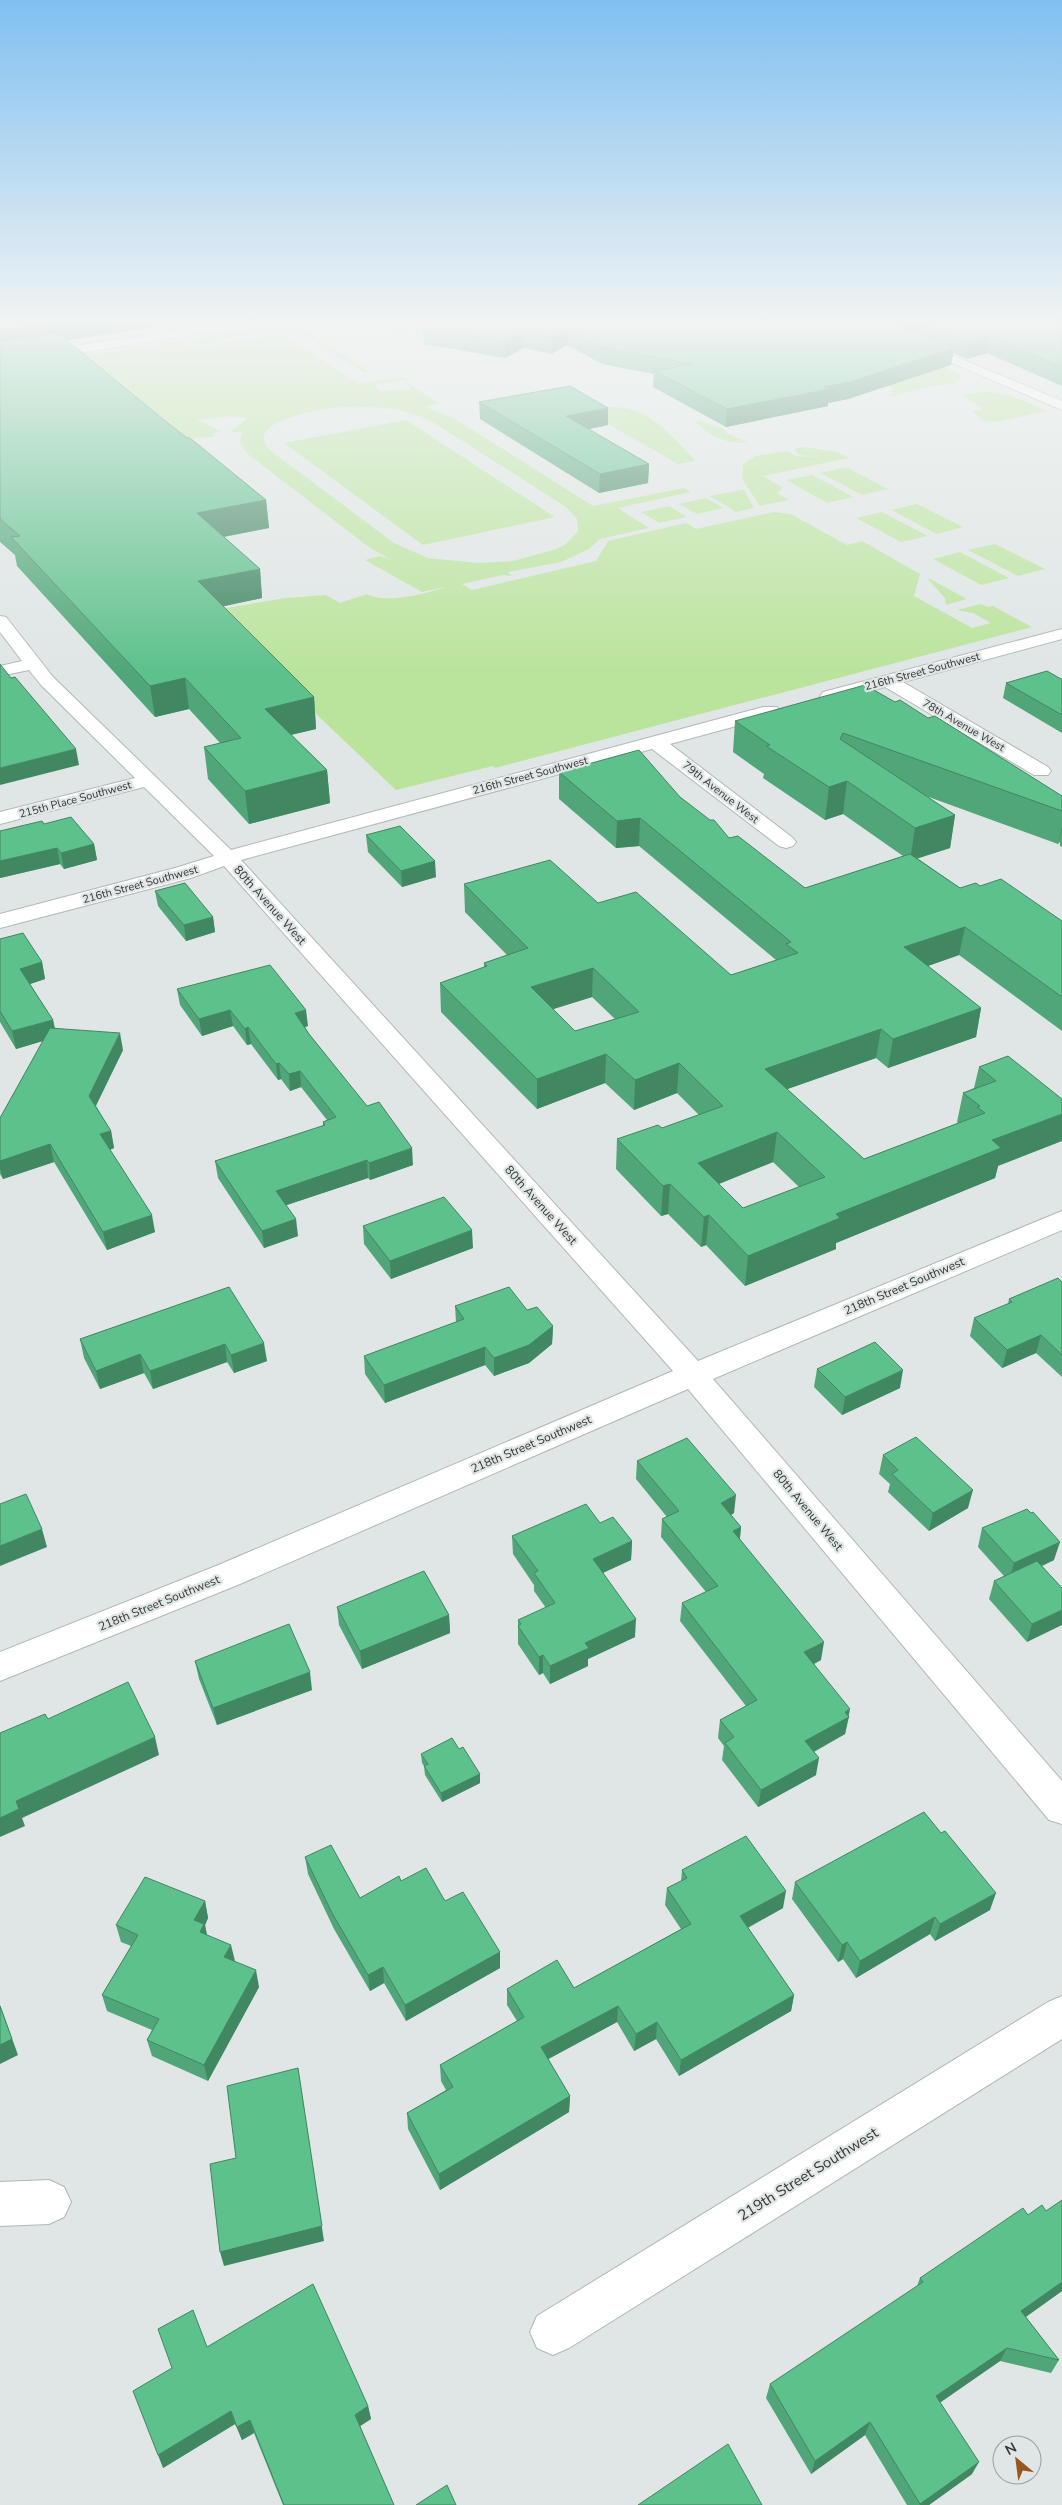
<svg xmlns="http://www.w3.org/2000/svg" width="1062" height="2505" viewBox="0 0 1062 2505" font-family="'Nunito Sans',sans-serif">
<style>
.green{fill:#bae49c;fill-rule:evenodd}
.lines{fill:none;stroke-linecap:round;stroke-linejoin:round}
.minor-casing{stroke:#b1b8b7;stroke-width:2}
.major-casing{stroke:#b1b8b7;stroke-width:2}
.minor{fill:#fff;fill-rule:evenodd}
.major{fill:#fff;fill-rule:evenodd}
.wall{fill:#50a678;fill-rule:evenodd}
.shaded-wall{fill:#418762}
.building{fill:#5dc18c;stroke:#418762;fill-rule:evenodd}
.labels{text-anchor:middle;stroke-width:4.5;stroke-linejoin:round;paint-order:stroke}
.far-street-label{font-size:11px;fill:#333635;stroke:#dfe6e5}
.street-label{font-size:12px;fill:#333635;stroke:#dfe6e5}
.near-street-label{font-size:15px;fill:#333635;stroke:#dfe6e5}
</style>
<rect width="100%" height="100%" fill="#dfe6e5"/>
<g class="green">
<path d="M313,321H341L301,328L370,372L365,373L296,331L263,332L220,339V342L98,362L270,336L286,337L360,384L402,377L407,380L405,381L439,403L425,407L452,417L593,506L684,488L691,492L618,508L649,528L600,539L589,549L561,562L508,572L512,576L502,575L462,584L472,590L596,561L608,541L686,523L696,529L773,512L791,514L847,545L862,541L920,574L914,596L972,628L991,623L973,613L957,610L981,604L988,607L993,606L1032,627L495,768L493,766L396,790L211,614L227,608L285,598L326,595L340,603L367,594C384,604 427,594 445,587L422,592L365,560L380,556L392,560L370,548L249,455L240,443L242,432H230L248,418L232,416L196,420L221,431L213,433V437L180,439L163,418L76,357ZM404,380L411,389L380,391L374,384ZM342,407C372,406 404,407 431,421L566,507L577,519L578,531L566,544L556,549L513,561L478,563L428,558L394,543L271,451C239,420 325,409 342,407Z"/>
<polygon points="378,321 415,321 403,327 411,330 402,333"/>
<polygon points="896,345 959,374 961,378 955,383 917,389 892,397 888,395 894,393 888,391 894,389 888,386 913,377"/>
<path d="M981,392C1005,391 1025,401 1047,411L996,422L981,420L980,417L972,412L983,409L962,395Z"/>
<path d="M578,407C595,407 612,406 629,409C655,414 677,442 696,461L678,464Z"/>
<polygon points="406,420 555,517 423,545 284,443"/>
<path d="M699,421L722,428L727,433L748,443C722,442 714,439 695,422Z"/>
<polygon points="804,447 837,452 849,458 763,476 783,488 777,493 789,500 760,506 742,479 743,464 755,456 787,451 795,456 826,458 799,455 794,449"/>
<polygon points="846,467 888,489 862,495 820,473"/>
<polygon points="812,475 854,497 827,503 786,480"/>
<polygon points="741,490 744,490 754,508 736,512 710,496"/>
<polygon points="706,498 723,508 697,514 679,504"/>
<polygon points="917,504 963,527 937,534 891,510"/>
<polygon points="669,506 687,517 659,523 641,512"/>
<polygon points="882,512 928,536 901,542 856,518"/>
<polygon points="995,544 1045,569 1018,576 968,550"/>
<polygon points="960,552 1009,578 981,585 933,559"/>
<polygon points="928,579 930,579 967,599 946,605 945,598"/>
</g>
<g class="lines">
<defs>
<g id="minor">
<polygon points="854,321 870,321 1062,401 1062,410"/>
<polygon points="0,616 6,617 53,677 231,850 763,707 777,707 779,711 777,715 670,744 793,838 796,842 793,846 786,848 779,846 652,749 241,860 698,1361 1062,1211 1062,1230 713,1379 1062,1781 1062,1824 1049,1820 688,1389 240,1584 0,1681 0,1652 216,1566 673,1371 224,866 191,878 0,928 0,914 175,868 214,856 144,787 0,824 0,812 135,778 41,685 29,670 0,676 0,666 22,661 0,632"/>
<polygon points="1062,629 1062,639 903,682 1048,767 1051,771 1048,775 1034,775 885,687 829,702 823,700 820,696 823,692"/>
<polygon points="1062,1996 1062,2039 569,2348 553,2355 537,2348 530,2332 537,2316 1048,2002"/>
<polygon points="49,2180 64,2187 71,2202 64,2217 49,2224 0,2226 0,2182"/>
</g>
<polygon id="major" points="239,321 266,321 260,325 0,365 0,357"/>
</defs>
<use href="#minor" class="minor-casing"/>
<use href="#major" class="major-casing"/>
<use href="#minor" class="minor"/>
<use href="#major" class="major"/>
</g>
<g class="wall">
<polygon points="0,321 67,340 164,420 266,500 269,528 224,537 260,569 262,598 223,606 314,697 316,729 291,735 327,770 330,803 249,824 208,779 204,747 220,743 189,709 155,717 17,566 15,555 0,542"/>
<polygon points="441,321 1062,321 1062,386 987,353 967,359 953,353 951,365 848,399 828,403 828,406 726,427 653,387 654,374 602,364 567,345 551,354 524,348 505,358 424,344 423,328"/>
<polygon points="479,402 608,425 588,429 649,464 648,483 599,493 480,419"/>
<polygon points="1061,679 1062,679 1062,733 1003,698 1006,683"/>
<path d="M895,702L928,718L1062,796V847L1060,846V842L1058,844L926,796L955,815L950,848L917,858L960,888L980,886L1062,921V1031L959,955L928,966L981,1008L976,1037L888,1068L876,1058L787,1089L864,1159L958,1123L957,1122L963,1093L974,1088L979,1067L1008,1056L998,1166L995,1178L836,1243V1249L745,1286L706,1245L701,1247L668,1214L661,1216L616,1169L617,1139L662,1128L699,1115L677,1093L634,1110L605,1083L537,1109L441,1012L440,983L484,967V963L507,955L465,912L464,884L598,903L731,975L776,960L639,846L616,848L559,799V772L680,797L729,838L805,888L903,856L843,814L825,820L763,778L764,774L733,752L735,721ZM592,997L615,1019L575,1031L553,1009ZM773,1162L799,1187L743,1208L719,1184Z"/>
<polygon points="44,824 94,844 97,860 64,869 60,864 0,878 0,831"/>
<polygon points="366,835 436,877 402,887 368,852"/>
<polygon points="155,891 213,917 215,932 186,941 158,906"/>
<polygon points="0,939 42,962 45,979 30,984 53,1020 55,1028 123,1050 96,1106 111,1131 114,1148 110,1150 155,1232 107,1250 54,1162 3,1179 0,1174 0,1118 43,1041 16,1049 0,1022"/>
<polygon points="177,989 308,1026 305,1027 309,1034 413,1165 370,1180 368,1178 286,1205 298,1236 264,1248 218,1178 215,1161 323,1126 323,1122 327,1120 301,1087 290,1091 281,1079 278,1080 251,1044 247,1045 233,1026 202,1036 180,1005"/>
<polygon points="363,1226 473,1248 391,1279 364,1244"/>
<polygon points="1062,1282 1062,1377 1036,1353 1002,1368 970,1336 974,1318 1008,1304 1009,1299"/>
<polygon points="229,1287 267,1361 234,1373 227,1362 153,1389 144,1373 100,1389 84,1358 80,1339"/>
<polygon points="455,1306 527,1310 553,1326 552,1344 529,1363 494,1376 485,1365 385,1403 365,1374 364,1356 456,1322"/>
<polygon points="817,1369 900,1388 842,1415 814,1387"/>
<polygon points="883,1455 968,1508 929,1531 888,1492 890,1484 879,1474"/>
<polygon points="637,1461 734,1513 731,1515 741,1527 740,1539 821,1660 814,1664 849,1717 845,1734 814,1752 816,1775 758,1807 722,1760 724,1746 718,1738 720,1720 746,1706 680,1621 682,1603 706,1592 661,1537 662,1519 667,1517 636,1479"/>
<polygon points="600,1523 632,1541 631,1560 602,1573 635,1637 588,1659 588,1666 550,1684 543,1673 539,1675 518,1644 518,1620 546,1608 534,1591 534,1585 513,1554 512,1536"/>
<polygon points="982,1528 1054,1560 1042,1566 1062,1588 1027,1642 989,1599 994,1581 1004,1576 978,1547"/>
<polygon points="337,1607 449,1615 450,1633 362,1669 339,1625"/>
<polygon points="195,1661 312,1690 217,1725 199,1679"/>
<polygon points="421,1754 480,1774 480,1783 442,1802 425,1775 424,1766 422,1763"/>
<polygon points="305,1857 360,1898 401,1881 445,1901 500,1952 500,1968 406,2021 384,1983 370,1991 334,1929 308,1874"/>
<polygon points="682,1870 783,1908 748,1928 794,1995 791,2011 679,2076 656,2039 634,2051 617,2022 548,2059 570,2096 569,2112 440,2190 408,2129 407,2113 446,2090 441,2081 440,2065 517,2021 507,2005 507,1989 574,1988 681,1929 665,1905 667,1888 681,1881"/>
<polygon points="795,1882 990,1910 935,1941 930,1934 856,1978 843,1959 838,1962 792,1899"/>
<polygon points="205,1901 208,1918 205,1925 207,1935 235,1961 259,1987 208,2081 152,2056 147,2040 152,2030 107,2011 102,1995 131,1946 121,1942 116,1925"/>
<polygon points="1062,2200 1062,2291 1026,2317 1059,2360 1051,2373 1000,2361 940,2402 972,2474 929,2505 907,2505 865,2435 811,2474 766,2398 770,2384 917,2286 920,2278 1028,2215 1046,2211"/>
<polygon points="207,2347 368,2406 371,2419 360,2426 394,2505 283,2505 254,2433 242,2440 235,2424 163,2468"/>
</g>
<g class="shaded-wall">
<polygon points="42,321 194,321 50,343 0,356 0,331"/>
<polygon points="568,329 567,345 551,354 551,337"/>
<polygon points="524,332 524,348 505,358 505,341"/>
<polygon points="989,336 987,353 967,359 969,343"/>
<polygon points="954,348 951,365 848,399 828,403 828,406 726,427 727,409 824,387"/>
<polygon points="608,408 608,425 566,434 566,416"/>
<polygon points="649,464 648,483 599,493 600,474"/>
<polygon points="266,500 269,528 200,541 197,513"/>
<polygon points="260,569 262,598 202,611 198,581"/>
<polygon points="185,678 189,709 155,717 150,686"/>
<polygon points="314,697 316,729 268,740 265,709"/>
<polygon points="76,749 79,765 0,785 0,768"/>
<polygon points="327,770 330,803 249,824 245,791"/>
<polygon points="847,781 843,814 825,820 829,787"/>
<polygon points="955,815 950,848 910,861 915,828"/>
<polygon points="640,818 639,846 616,848 617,821"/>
<polygon points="1062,827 1062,830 1058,844"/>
<polygon points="94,844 97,860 64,869 61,853"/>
<polygon points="57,848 60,864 0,878 0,861"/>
<polygon points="435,861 436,877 402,887 401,871"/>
<polygon points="213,917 215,932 186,941 184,925"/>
<polygon points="965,927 959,955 899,976 904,947"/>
<polygon points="42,962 45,979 24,986 20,969"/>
<polygon points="593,968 592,997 531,1016 531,987"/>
<polygon points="981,1008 976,1037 888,1068 893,1039"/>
<polygon points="230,1010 233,1026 202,1036 199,1019"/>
<polygon points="306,1010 308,1026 296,1030 295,1013"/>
<polygon points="53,1020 56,1037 16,1049 12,1031"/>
<polygon points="248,1027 251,1044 247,1045 245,1029"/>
<polygon points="881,1029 876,1058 762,1098 765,1069"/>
<polygon points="120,1033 123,1050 92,1113 89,1096"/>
<polygon points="606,1054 605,1083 537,1109 537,1079"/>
<polygon points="279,1063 281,1079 278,1080 276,1064"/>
<polygon points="679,1063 677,1093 634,1110 635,1080"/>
<polygon points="300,1071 301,1087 290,1091 289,1074"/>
<polygon points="1062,1114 1062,1141 998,1166 995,1178 836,1243 836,1249 745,1286 748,1256 992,1140"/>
<polygon points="111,1131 114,1148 103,1152 100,1134"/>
<polygon points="777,1132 773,1162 696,1193 698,1163"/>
<polygon points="50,1144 54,1162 3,1179 0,1168 0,1161"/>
<polygon points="412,1148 413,1165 370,1180 369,1163"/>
<polygon points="367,1160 368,1178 278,1208 276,1191"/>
<polygon points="670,1184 668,1214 661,1216 663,1186"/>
<polygon points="152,1215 155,1232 107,1250 103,1232"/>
<polygon points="709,1215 706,1245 701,1247 704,1217"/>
<polygon points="296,1219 298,1236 264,1248 262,1231"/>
<polygon points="472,1230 473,1248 391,1279 390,1261"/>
<polygon points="553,1326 552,1344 529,1363 494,1376 494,1358"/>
<polygon points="1041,1335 1036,1353 1002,1368 1007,1350"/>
<polygon points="264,1343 267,1361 234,1373 231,1355"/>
<polygon points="225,1344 227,1362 153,1389 150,1371"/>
<polygon points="485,1347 485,1365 385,1403 384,1385"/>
<polygon points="140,1354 144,1373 100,1389 96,1371"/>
<polygon points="903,1370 900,1388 842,1415 845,1397"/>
<polygon points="973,1490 968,1508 929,1531 933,1513"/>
<polygon points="736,1495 734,1513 719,1521 721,1503"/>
<polygon points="741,1527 739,1545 733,1531"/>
<polygon points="42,1529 47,1547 0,1566 0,1546"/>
<polygon points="632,1541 631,1560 592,1578 593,1559"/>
<polygon points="1060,1542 1054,1560 1009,1581 1014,1563"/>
<polygon points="1062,1610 1062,1625 1027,1642 1032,1624"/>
<polygon points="449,1615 450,1633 362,1669 360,1651"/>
<polygon points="636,1619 635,1637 588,1659 588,1666 550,1684 550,1666 585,1643"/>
<polygon points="824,1642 821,1660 802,1670 804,1652"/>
<polygon points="543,1655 543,1673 539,1675 539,1657"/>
<polygon points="310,1672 312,1690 217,1725 213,1708"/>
<polygon points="850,1709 845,1734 802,1758 805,1741"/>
<polygon points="155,1737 159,1755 22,1818 25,1826 0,1837 0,1818 16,1801"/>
<polygon points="819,1758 816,1775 758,1807 761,1790"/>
<polygon points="480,1774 480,1783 442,1802 441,1793"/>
<polygon points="786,1891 783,1908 737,1933 740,1916"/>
<polygon points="996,1893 990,1910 935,1941 940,1924"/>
<polygon points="205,1901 208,1918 205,1925 208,1941 204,1949 194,1920"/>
<polygon points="935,1917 930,1934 856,1978 860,1961"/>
<polygon points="847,1942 843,1959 838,1962 842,1945"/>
<polygon points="231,1945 235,1961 224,1957"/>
<polygon points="500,1952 500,1968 406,2021 405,2005"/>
<polygon points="383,1967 384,1983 370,1991 368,1975"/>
<polygon points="256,1970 259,1987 208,2081 204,2065"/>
<polygon points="794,1995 791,2011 679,2076 681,2060"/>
<polygon points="0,2005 18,2055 0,2064"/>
<polygon points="618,2006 617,2022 541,2063 541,2047"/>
<polygon points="657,2022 656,2039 634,2051 636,2034"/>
<polygon points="298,2068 324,2241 224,2266 220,2252"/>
<polygon points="570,2096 569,2112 440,2190 439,2174"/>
<polygon points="1062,2282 1062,2291 1014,2325 1021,2311"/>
<polygon points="1007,2348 1000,2361 931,2409 936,2396"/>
<polygon points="368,2406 371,2419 357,2428 355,2415"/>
<polygon points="231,2411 235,2424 163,2468 158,2455"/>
<polygon points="250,2420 254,2433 242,2440 237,2427"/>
<polygon points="870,2422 865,2435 811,2474 815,2461"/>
<polygon points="979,2462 972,2474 929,2505 919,2505"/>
</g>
<g class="building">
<polygon points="0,321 43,321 46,323 0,331"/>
<polygon points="441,321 888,321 954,348 850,382 824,387 830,389 727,409 654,371 691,364 603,347 568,329 551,337 524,332 505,341 423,328"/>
<polygon points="915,321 1062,321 1062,367 989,336 969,343"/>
<polygon points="58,333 164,420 187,438 190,438 266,500 197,513 260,569 198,581 314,697 265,709 327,770 245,791 204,747 241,738 185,678 150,686 11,537 20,536 0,519 0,342"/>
<polygon points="570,386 608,408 566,416 649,464 600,474 479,402"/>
<polygon points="0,664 11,678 15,677 76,749 0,768"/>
<polygon points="1047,671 1061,679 1062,679 1062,715 1006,683"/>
<polygon points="865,685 895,702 900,700 928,718 935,716 1062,796 1062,811 843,733 840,739 955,815 915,828 847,781 829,787 766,746 770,745 735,721"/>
<path d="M639,750L680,797L710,820H714L729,838L738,836L805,888L910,854L960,888L976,883L980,886L1001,879L1062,921V997L965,927L904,947L981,1008L893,1039L881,1029L765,1069L864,1159L985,1113L977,1107L980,1106L963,1093L996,1081L979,1067L1008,1056L1062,1099V1114L992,1140L1001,1148L836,1214L840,1218L748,1256L709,1215L704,1217L670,1184L663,1186L617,1139L658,1125L662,1128L723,1106L679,1063L635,1080L606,1054L537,1079L440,983L487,966L484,963L528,948L464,884L550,860L598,903L636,892L731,975L798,953L786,944L791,942L640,818L617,821L559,772ZM593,968L639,1012L575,1031L531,987ZM777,1132L825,1177L743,1208L698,1163Z"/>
<polygon points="71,817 94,844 61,853 57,848 0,861 0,831 42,821 44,824"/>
<polygon points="400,826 435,861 401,871 366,835"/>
<polygon points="185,883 213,917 184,925 155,891"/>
<polygon points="23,933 42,962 20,969 53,1020 12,1031 0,1011 0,939"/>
<polygon points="270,965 306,1010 295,1013 309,1034 367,1106 379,1102 412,1148 369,1163 367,1160 276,1191 296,1219 262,1231 215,1161 325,1125 323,1122 336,1117 300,1071 289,1074 279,1063 276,1064 248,1027 245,1029 230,1010 199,1019 177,989"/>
<polygon points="50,1028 120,1033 89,1096 111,1131 100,1134 152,1215 103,1232 50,1144 0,1161 0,1118"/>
<polygon points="444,1197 472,1230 390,1261 363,1226"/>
<polygon points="1058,1278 1062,1282 1062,1355 1041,1335 1007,1350 974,1318 1012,1302 1009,1299"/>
<polygon points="229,1287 264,1343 231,1355 225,1344 150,1371 140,1354 96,1371 80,1339"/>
<polygon points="509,1287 527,1310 537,1307 553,1326 529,1345 494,1358 485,1347 384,1385 364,1356 464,1319 455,1306"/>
<polygon points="875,1342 903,1370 845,1397 817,1369"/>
<polygon points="916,1437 973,1490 933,1513 892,1474 898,1470 883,1455"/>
<polygon points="687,1438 736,1495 721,1503 741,1527 733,1531 824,1642 804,1652 850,1709 845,1712 849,1717 805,1741 819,1758 761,1790 725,1743 734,1737 720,1720 757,1700 682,1603 718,1586 662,1519 679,1511 637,1461"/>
<polygon points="26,1494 42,1529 0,1546 0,1504"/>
<polygon points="586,1504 600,1523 613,1517 632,1541 593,1559 636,1619 585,1643 589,1648 550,1666 543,1655 539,1657 518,1626 521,1624 518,1620 555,1603 534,1573 538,1571 512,1536"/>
<polygon points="1027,1509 1031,1513 1033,1512 1060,1542 1014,1563 982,1528"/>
<polygon points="1037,1561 1062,1588 1062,1610 1032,1624 994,1581"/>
<polygon points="424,1571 449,1615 360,1651 337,1607"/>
<polygon points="289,1624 310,1672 213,1708 195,1661"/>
<polygon points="128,1682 155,1737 16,1801 19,1809 0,1818 0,1733 45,1714 48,1719"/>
<polygon points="452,1738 459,1749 463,1747 480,1774 441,1793 424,1766 428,1764 421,1754"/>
<polygon points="924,1812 941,1833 945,1831 996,1893 940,1924 935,1917 860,1961 847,1942 842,1945 795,1882"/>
<polygon points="746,1836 786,1891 740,1916 794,1995 681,2060 657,2022 636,2034 618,2006 541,2047 570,2096 439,2174 407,2113 453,2087 440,2065 524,2017 507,1989 557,1960 574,1988 691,1924 667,1888 687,1878 682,1870"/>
<polygon points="331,1845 360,1898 399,1876 401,1881 426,1868 445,1901 463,1892 500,1952 405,2005 383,1967 368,1975 332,1913 305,1857"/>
<polygon points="145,1877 205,1901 194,1920 204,1924 200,1932 231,1945 224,1957 256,1970 204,2065 147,2040 159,2019 102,1995 138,1935 116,1925"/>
<polygon points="0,2006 12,2039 0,2045"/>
<polygon points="298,2068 322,2226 220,2252 210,2164 236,2158 227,2086"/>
<polygon points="1062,2200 1062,2282 1021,2311 1059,2360 1007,2348 936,2396 979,2462 920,2504 870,2422 815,2461 770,2384 923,2282 920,2278 1023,2208 1028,2215 1042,2205 1046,2211"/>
<polygon points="313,2284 368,2406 355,2415 394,2505 284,2505 250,2420 237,2427 231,2411 158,2455 133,2391 172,2368 158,2329 193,2310 207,2347"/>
<polygon points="728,2444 762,2505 638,2505"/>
<polygon points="447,2485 456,2505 416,2505"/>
</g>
<linearGradient id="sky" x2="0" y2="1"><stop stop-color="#80c0f0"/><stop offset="0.48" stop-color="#f1f4f3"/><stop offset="1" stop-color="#f1f4f3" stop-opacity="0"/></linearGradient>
<rect width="1062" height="671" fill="url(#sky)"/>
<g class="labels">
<g class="far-street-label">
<text transform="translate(922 671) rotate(-15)" y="4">216th Street Southwest</text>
<text transform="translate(964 725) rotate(30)" y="4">78th Avenue West</text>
<text transform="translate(530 775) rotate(-15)" y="4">216th Street Southwest</text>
<text transform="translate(721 792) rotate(38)" y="4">79th Avenue West</text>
<text transform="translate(75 799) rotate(-15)" y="4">215th Place Southwest</text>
<text transform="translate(140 884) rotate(-15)" y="4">216th Street Southwest</text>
</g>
<g class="street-label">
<text transform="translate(270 905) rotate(48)" y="4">80th Avenue West</text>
<text transform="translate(541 1205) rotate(48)" y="4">80th Avenue West</text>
<text transform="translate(904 1286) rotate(-23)" y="4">218th Street Southwest</text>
<text transform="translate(531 1444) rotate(-23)" y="4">218th Street Southwest</text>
<text transform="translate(808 1510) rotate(50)" y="4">80th Avenue West</text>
<text transform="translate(159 1603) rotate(-22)" y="4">218th Street Southwest</text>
</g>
<g class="near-street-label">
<text transform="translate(808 2174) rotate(-32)" y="5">219th Street Southwest</text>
</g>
</g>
<g transform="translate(1017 2460) rotate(331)"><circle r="24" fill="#dfe6e5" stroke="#9aa09f"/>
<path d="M0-4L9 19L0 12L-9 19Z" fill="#965620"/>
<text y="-8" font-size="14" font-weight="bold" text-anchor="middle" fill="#333635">N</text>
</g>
</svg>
